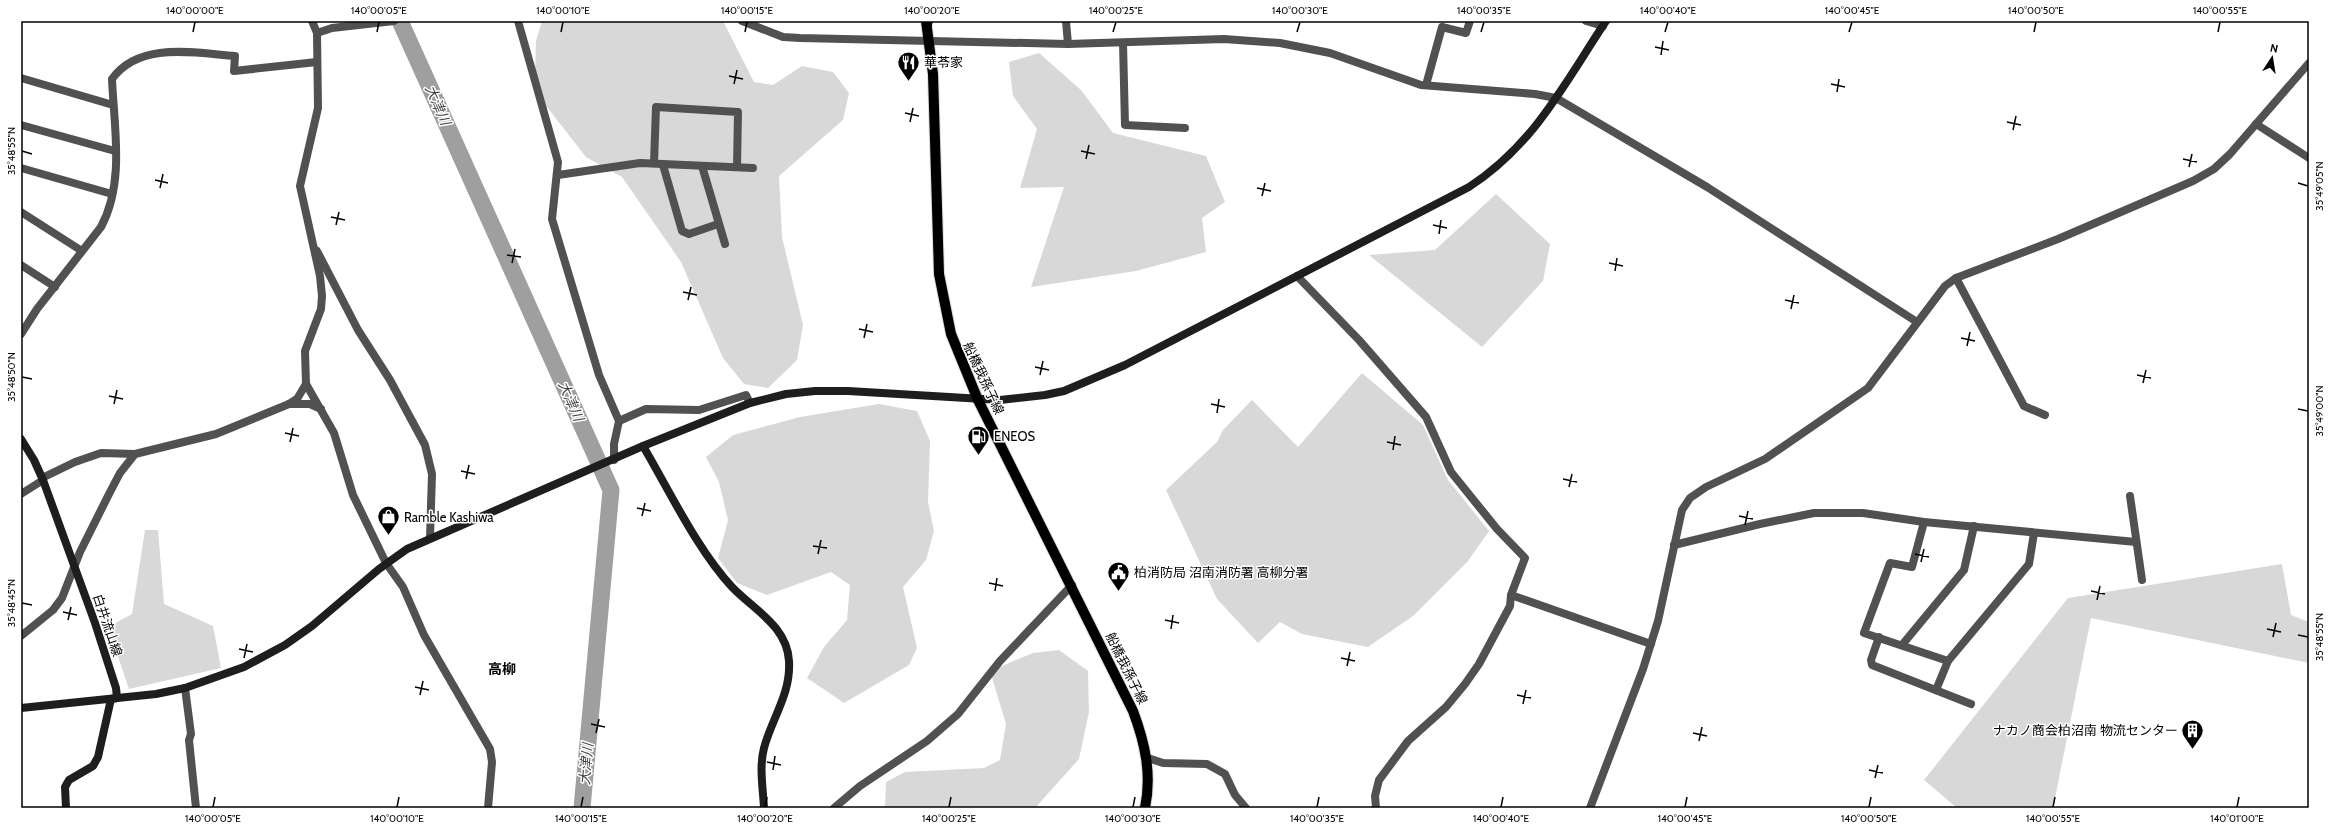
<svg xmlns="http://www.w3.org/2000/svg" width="2330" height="829" viewBox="0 0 2330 829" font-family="Cabin,'Noto Sans JP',sans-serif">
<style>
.green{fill:#d8d8d8}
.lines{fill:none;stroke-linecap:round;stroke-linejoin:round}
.river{stroke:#9f9f9f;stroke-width:17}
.primary-casing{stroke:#dbdbdb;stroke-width:12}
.street{stroke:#515151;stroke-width:8}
.secondary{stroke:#1e1e1e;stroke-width:8}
.primary{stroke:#000;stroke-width:10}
.ticks{fill:none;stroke:#000;stroke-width:1.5}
.labels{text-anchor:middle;stroke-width:3;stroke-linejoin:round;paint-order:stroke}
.poi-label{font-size:13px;fill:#000;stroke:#fff;text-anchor:start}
.street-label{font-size:13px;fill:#000;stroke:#fff}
.water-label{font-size:14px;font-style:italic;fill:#404040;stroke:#fff}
.neighbourhood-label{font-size:14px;font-weight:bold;fill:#000;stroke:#fff}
.neatline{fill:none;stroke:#000;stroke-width:1.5}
.ticks-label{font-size:10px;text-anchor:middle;fill:#000}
</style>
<rect width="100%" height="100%" fill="#fff"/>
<g class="green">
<polygon points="542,21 723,21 754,82 773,85 802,66 833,72 849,93 843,120 779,176 782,237 803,325 797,360 768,388 744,384 723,358 681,262 622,177 586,157 543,102 535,73 536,41"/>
<polygon points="1039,53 1081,90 1113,133 1206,156 1225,202 1202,218 1206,252 1136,271 1031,287 1064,187 1020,188 1037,129 1013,96 1009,62"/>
<polygon points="1496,194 1550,244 1543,281 1482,347 1369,255 1435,250"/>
<polygon points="1362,373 1423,425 1448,480 1489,531 1468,561 1413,616 1368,647 1302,634 1280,622 1258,643 1217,599 1166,490 1217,442 1223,430 1252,400 1298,447"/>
<polygon points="879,404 917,411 930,441 928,502 934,531 926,560 903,587 917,648 909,665 844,703 807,678 824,647 847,620 850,585 831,572 767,595 737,583 718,558 728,520 719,482 706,457 733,435 800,417"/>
<polygon points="145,530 158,530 164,604 213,626 221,668 129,689 108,627 132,614"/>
<polygon points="2282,564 2291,615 2309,622 2309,663 2091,618 2053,808 1957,808 1924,780 2068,598"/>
<polygon points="1059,650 1088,671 1089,712 1079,759 1035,808 885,808 886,782 905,772 984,768 1000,760 1006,724 990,671 1033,653"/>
</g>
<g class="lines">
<polyline class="river" points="400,21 611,490 582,808"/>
<defs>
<path id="primary" d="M926,21L933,74L939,274L951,334L978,400L1133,711C1145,743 1152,774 1145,808"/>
</defs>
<use href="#primary" class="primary-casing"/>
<g class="street">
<polyline points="312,21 317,33"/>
<polyline points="394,21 332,28 317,33 318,108 300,186 320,276 322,296 321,309 305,351 306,384 334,433 353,495 386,563 403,587 424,635 490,749 492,762 488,808"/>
<polyline points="518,21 558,162 552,219 599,375 619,421 614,444 614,460"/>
<polyline points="742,21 783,37 800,38 1068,44 1224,39 1280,43 1330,53 1421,85 1535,94 1556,98 1707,187 1917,322"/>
<polyline points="1066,21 1068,44"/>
<polyline points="1586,21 1603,26"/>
<polyline points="1123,43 1125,125 1185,128"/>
<polyline points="21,78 113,105"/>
<polyline points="1426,85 1442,27 1466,33 1470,21"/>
<polyline points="2256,124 2309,158"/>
<polyline points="21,125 115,151"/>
<polyline points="654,163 656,107 738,112 737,167"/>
<polyline points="663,165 682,231 689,234 718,224"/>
<polyline points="702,166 725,244"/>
<polyline points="21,168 112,194"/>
<polyline points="558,175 640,163 753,168"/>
<polyline points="21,212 82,251"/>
<polyline points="317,251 358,330 390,380 425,445 432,474 430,538"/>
<polyline points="21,265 55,287"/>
<polyline points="1297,276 1359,340 1426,417 1451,472 1497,529 1525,558 1511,595 1510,606 1479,664 1465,684 1446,707 1408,741 1379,780 1375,796 1376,808"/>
<polyline points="1956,278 2024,406 2045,415"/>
<path d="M21,334L37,309L101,227C125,182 114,127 112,79C139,41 195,53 235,56L234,71L317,62"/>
<polyline points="289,404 310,404 321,409"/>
<polyline points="619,421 646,409 699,410 746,395 750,403"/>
<polyline points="42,478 75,462 101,453 135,454"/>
<polyline points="21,494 43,480"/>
<polyline points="2130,496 2142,580"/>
<polyline points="1924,522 1912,567 1890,563 1864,633 1948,661"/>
<polyline points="1674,545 1760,524 1814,513 1863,513 1924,522 2136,542"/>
<polyline points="1511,595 1651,644"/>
<polyline points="21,636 53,610 62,598 80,552 109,494 120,473 135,454 216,434 289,404 297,399 306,384"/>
<polyline points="1879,637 1871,660 1872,665 1971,704"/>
<polyline points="1902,645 1964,570 1974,526"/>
<polyline points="185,688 191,734 189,740 196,808"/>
<polyline points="1936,690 1948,661 2029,564 2034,533"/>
<polyline points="1148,758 1163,763 1207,764 1225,774 1235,795 1246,808"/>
<polyline points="834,808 860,786 927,741 958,714 1000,661 1072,585"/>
<polyline points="1590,808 1643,669 1658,621 1682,510 1690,498 1706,487 1765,459 1868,388 1945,286 1956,278 2058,239 2193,181 2214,169 2230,154 2309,63"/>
</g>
<g class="secondary">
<polyline points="21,439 34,460 43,480 95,623 116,688 117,698 111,699 98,757 93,766 69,780 65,787 66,808"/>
<path d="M643,446C669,490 698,551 732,587C754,610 787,626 789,661C791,694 772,718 764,748C759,767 763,788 764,808"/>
<path d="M21,708L156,694L185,688L244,667L285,645L312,626L379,569L407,549L643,446L750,403L786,394L815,391H848L1000,400L1045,395L1064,391L1125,365L1469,187C1534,145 1564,84 1606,21"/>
</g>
<use href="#primary" class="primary"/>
</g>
<path class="ticks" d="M193,32L195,22M377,32L379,22M561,32L563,22M745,32L747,22M929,32L932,22M1113,32L1116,22M1297,32L1300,22M1481,32L1484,22M1665,32L1668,22M1849,32L1852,22M2034,32L2036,22M2218,32L2220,22M1655,47L1669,50M1661,55L1663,41M729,76L743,79M734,84L737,70M1831,84L1845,87M1837,92L1839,79M905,113L919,116M910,122L913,108M2007,122L2021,125M2013,130L2016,116M22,151L32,154M1081,151L1095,154M1086,159L1089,145M2183,159L2197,162M2189,167L2192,154M155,180L168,183M2298,183L2308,186M160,188L163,174M1257,188L1271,191M1262,196L1265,183M331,217L345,220M336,225L339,212M1433,225L1447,228M1439,234L1441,220M507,255L521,257M512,263L515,249M1609,263L1623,266M1615,271L1617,258M683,292L697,295M688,300L691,287M1785,300L1799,303M1791,309L1794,295M859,329L873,332M864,338L867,324M1961,338L1975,341M1967,346L1970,332M1035,367L1049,370M1040,375L1043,361M2137,375L2151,378M22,377L32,379M2143,383L2146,370M109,396L123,399M114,404L117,390M1211,404L1225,407M2298,409L2308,411M1217,413L1219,399M285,433L299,436M290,442L293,428M1387,442L1401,445M1393,450L1395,436M461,471L475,474M466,479L469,465M1563,479L1577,482M1569,487L1572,474M637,508L651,511M642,516L645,503M1739,516L1753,519M1745,525L1748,511M813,546L827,548M818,554L821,540M1915,554L1929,557M1921,562L1924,549M989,583L1003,586M995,591L997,578M2091,591L2105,594M2097,600L2100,586M22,603L32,605M63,612L77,615M68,620L71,607M1165,620L1179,623M1171,629L1173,615M2267,629L2281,632M2298,635L2308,637M2273,637L2276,623M239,649L253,652M244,658L247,644M1341,658L1355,661M1347,666L1350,652M415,687L429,690M420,695L423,681M1517,695L1531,698M1523,704L1526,690M591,724L605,727M596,733L599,719M1693,733L1707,736M1699,741L1702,727M767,762L781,765M773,770L775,756M1869,770L1883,773M1875,778L1878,765M213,807L215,797M397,807L399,797M581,807L583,797M765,807L767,797M949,807L951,797M1133,807L1135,797M1317,807L1319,797M1501,807L1503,797M1685,807L1687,797M1869,807L1871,797M2053,807L2055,797M2237,807L2239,797"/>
<defs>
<symbol id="restaurant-pin" viewBox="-11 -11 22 30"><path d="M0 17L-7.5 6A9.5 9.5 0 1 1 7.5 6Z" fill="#000" stroke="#fff"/><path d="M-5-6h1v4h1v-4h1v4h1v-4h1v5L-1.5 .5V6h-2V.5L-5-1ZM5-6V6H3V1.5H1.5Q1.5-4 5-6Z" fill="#fff"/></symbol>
<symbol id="fuel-pin" viewBox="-11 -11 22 30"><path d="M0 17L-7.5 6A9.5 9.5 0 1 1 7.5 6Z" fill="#000" stroke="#fff"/><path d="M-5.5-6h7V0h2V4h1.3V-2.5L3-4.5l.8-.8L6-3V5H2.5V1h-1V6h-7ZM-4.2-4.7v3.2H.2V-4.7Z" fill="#fff"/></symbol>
<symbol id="shop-pin" viewBox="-11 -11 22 30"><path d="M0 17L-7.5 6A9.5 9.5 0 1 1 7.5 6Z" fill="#000" stroke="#fff"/><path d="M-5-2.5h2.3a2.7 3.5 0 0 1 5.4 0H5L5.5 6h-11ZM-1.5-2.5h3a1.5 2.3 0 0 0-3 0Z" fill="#fff"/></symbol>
<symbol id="civic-pin" viewBox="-11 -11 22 30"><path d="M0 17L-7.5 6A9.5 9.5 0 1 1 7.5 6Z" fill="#000" stroke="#fff"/><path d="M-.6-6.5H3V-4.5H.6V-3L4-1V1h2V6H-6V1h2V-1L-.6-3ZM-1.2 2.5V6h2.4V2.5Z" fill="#fff"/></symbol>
<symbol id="building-pin" viewBox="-11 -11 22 30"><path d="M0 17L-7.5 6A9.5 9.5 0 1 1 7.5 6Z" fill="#000" stroke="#fff"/><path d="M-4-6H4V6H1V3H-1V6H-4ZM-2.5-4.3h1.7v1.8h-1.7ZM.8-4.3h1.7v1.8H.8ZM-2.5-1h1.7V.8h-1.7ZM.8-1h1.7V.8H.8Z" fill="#fff"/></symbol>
</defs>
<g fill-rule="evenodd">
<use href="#restaurant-pin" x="896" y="50" width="25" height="34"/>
<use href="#fuel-pin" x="966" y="424" width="25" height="34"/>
<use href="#shop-pin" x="376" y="504" width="25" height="34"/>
<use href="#civic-pin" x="1106" y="560" width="25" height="34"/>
<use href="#building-pin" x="2180" y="718" width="25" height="34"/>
</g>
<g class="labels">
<g class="poi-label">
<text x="924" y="67">華苓家</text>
<text x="994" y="441">ENEOS</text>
<text x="404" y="522">Ramble Kashiwa</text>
<text x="1134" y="577">柏消防局 沼南消防署 高柳分署</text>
<text x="2178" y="735" text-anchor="end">ナカノ商会柏沼南 物流センター</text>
</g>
<g class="street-label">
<text transform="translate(984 378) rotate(65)" y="5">船橋我孫子線</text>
<text transform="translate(108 625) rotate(71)" y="5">白井流山線</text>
<text transform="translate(1127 668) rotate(64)" y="5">船橋我孫子線</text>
</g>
<g class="water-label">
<text transform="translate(438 105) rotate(66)" y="5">大津川</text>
<text transform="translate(571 401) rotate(66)" y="5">大津川</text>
<text transform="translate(586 764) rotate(-85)" y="5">大津川</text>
</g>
<g class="neighbourhood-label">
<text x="502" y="674">高柳</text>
</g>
</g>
<rect width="2330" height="829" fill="none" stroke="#ffffff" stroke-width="44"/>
<g transform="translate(2272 58) rotate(12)" stroke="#ffffff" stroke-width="3" paint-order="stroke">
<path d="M0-3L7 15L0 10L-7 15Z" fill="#000000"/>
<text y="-6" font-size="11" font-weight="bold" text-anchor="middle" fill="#000000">N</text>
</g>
<rect x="22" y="22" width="2286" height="785" class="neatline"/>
<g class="ticks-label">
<text x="195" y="14">140°00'00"E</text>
<text x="379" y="14">140°00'05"E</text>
<text x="563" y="14">140°00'10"E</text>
<text x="747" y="14">140°00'15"E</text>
<text x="932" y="14">140°00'20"E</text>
<text x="1116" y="14">140°00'25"E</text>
<text x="1300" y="14">140°00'30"E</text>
<text x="1484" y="14">140°00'35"E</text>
<text x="1668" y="14">140°00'40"E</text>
<text x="1852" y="14">140°00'45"E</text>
<text x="2036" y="14">140°00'50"E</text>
<text x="2220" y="14">140°00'55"E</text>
<text transform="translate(11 151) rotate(-90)" y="4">35°48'55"N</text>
<text transform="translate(2319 186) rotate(-90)" y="4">35°49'05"N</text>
<text transform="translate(11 377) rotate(-90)" y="4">35°48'50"N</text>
<text transform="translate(2319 411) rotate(-90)" y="4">35°49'00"N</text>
<text transform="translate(11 603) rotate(-90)" y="4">35°48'45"N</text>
<text transform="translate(2319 637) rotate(-90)" y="4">35°48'55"N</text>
<text x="213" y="822">140°00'05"E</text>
<text x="397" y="822">140°00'10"E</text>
<text x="581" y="822">140°00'15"E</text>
<text x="765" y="822">140°00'20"E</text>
<text x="949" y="822">140°00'25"E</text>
<text x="1133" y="822">140°00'30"E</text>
<text x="1317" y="822">140°00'35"E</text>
<text x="1501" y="822">140°00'40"E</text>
<text x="1685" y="822">140°00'45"E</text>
<text x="1869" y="822">140°00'50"E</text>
<text x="2053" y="822">140°00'55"E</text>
<text x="2237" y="822">140°01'00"E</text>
</g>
</svg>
